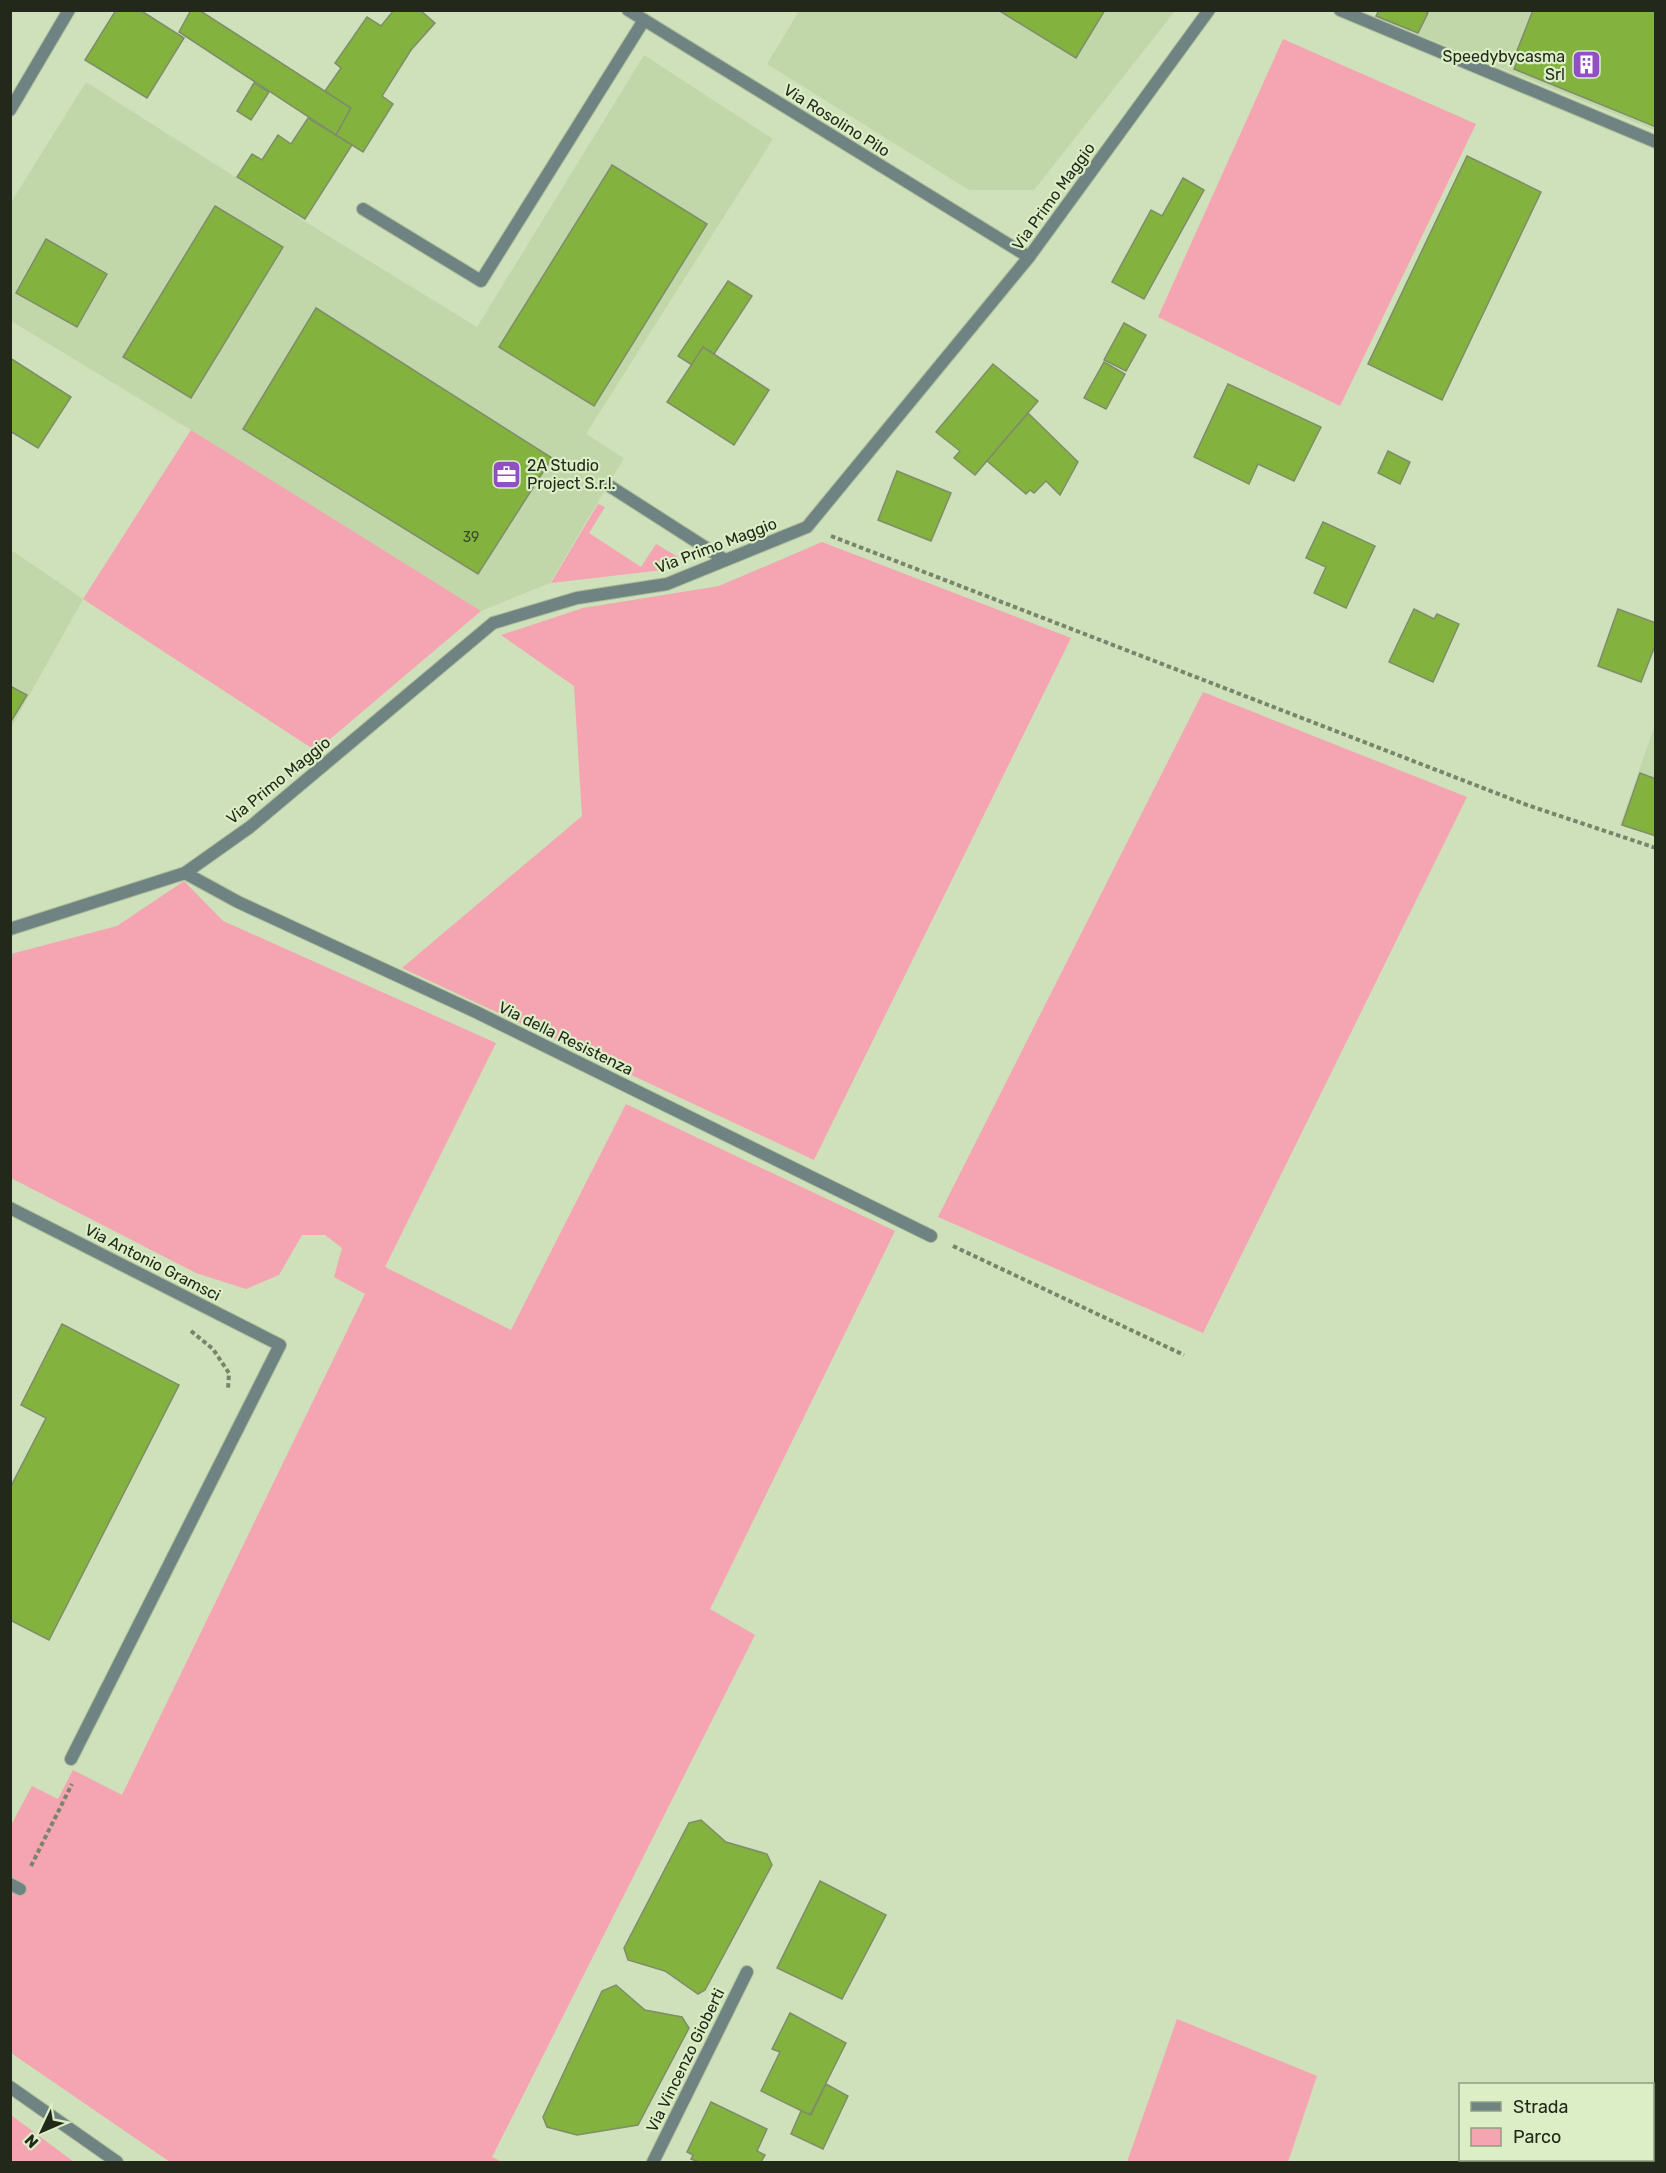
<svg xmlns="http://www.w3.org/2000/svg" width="1666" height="2173" viewBox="0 0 1666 2173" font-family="Rubik,sans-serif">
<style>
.built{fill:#c1d7a9}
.green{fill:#f5a4b1}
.building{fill:#84b23f;stroke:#7d8e69;stroke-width:1.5}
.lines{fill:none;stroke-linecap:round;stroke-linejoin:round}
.service-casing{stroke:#acbc9a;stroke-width:14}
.minor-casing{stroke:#acbc9a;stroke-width:14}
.tertiary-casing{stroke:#acbc9a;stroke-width:14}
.path{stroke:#78856a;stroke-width:4;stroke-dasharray:4.5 3;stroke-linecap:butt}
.service{stroke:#6f8482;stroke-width:12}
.minor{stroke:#6f8482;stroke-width:12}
.tertiary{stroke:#6f8482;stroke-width:12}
.labels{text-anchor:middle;stroke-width:4.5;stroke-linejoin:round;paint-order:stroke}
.number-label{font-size:14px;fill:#3a4b23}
.poi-label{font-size:16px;fill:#22291a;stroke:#dbeec6;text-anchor:end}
.street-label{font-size:16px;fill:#22291a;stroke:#dbeec6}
</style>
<rect width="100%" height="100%" fill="#cee1ba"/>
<g class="built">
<polygon points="1378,10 1655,11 1655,130 1375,17"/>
<polygon points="799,11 1175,11 1034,190 969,190 767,64"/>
<polygon points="644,55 773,139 586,434 624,458 550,583 481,611 191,430 11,321 10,204 86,82 317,229 477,327"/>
<polygon points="11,550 83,599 11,728"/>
<polygon points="1655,725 1655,837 1620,825"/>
</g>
<g class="green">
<polygon points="1283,39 1476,124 1340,406 1158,317"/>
<polygon points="191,430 481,611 316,751 83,599"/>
<polygon points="598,504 605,507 589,533 641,567 656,544 678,557 673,564 663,570 551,583"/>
<polygon points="822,542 1071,638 814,1160 402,968 582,816 574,686 501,635 583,608 719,586"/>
<polygon points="1203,692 1467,797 1203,1333 938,1217"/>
<polygon points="184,881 223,921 496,1043 385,1267 511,1330 626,1104 895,1231 710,1609 755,1635 492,2157 502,2162 170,2162 11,2053 10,1827 32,1786 58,1799 73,1770 122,1795 365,1294 334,1277 342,1248 325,1235 302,1235 279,1275 246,1289 196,1273 11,1178 11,954 117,926"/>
<polygon points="1177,2019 1317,2076 1288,2162 1127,2162"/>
<polygon points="11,2115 74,2162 11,2162"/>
</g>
<g class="building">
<polygon points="116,10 140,10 184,38 147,98 85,60"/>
<polygon points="191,10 199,10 351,108 336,135 179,32"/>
<polygon points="394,10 420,10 435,23 411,50 382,96 393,104 363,152 336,135 351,108 325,91 341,68 335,63 367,17 381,26"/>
<polygon points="998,10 1105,10 1076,58"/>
<polygon points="1379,10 1423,10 1428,13 1418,33 1376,16"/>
<polygon points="1533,10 1656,10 1656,127 1514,69 1517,62 1513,61"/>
<polygon points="254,83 269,92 251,120 237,111"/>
<polygon points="308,118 352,145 305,219 237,177 252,154 262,160 278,135 291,144"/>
<polygon points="1467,156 1541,192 1442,400 1368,364"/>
<polygon points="612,165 707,224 594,406 499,347"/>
<polygon points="1183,178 1204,190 1144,299 1112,282 1151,210 1162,216"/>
<polygon points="215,206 283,247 191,398 123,357"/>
<polygon points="46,239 107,274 77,327 16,293"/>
<polygon points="728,281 752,296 714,354 703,347 692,365 678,356"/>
<polygon points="316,308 552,458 478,574 243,429"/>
<polygon points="1124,323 1146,335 1126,371 1104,360"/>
<polygon points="703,347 769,390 734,445 667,402"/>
<polygon points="10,358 71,397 38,448 10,431"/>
<polygon points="1104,362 1125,374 1106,409 1084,398"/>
<polygon points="993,364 1038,401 975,475 954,458 960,451 936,432"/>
<polygon points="1228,384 1321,427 1294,481 1258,464 1249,484 1194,457"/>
<polygon points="1028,413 1078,462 1060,495 1046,481 1034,493 1030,490 1026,494 987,461"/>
<polygon points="1388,451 1410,462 1400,484 1378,473"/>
<polygon points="897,471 951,493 931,541 878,520"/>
<polygon points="1323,522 1375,546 1346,608 1314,593 1326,567 1306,558"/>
<polygon points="1414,609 1434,619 1437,614 1459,624 1433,682 1389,662"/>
<polygon points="1618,609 1656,623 1656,643 1641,682 1598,666"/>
<polygon points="10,686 27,695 10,723"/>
<polygon points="1640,773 1656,779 1656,836 1622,825"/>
<polygon points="62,1324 179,1385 49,1640 10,1620 10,1488 46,1418 21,1405"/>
<polygon points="701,1820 726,1842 767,1854 772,1865 705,1990 698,1994 665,1971 628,1960 624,1948 689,1823"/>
<polygon points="820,1881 886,1915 842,1999 777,1968"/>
<polygon points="616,1985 645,2010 682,2017 689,2028 638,2125 577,2135 547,2127 543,2117 602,1991"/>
<polygon points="790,2013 846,2043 810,2115 761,2091 780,2052 772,2049"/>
<polygon points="826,2084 848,2096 823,2149 791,2134 801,2111 811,2115"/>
<polygon points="711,2102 767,2129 757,2151 765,2155 761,2162 699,2162 691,2159 693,2155 687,2152"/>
</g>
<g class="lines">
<defs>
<g id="service">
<polyline points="363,209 481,281 644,20"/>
<polyline points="608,485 725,560"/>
</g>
<g id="minor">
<polyline points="628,10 1029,257"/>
<polyline points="1340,10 1656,142"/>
<polyline points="10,110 69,10"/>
<polyline points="185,873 238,902 476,1012 931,1236"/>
<polyline points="10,929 185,873 250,827 493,623 577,598 667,584 807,527 1029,257 1209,10"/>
<polyline points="10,1208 280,1345 71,1759"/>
<polyline points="10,1884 20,1889"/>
<polyline points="653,2162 747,1972"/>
</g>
<polyline id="tertiary" points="10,2087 117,2162"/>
</defs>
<use href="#service" class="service-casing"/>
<use href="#minor" class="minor-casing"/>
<use href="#tertiary" class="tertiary-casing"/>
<g class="path">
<polyline points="831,536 1527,805 1656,848"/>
<polyline points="953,1246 1184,1355"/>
<polyline points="191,1331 213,1349 229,1373 228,1389"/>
<polyline points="31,1866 72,1784"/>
</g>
<use href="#service" class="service"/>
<use href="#minor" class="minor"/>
<use href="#tertiary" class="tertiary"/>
</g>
<defs>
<symbol id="building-square" viewBox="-11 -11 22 22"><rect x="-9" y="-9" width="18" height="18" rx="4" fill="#924ec3" stroke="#dbeec6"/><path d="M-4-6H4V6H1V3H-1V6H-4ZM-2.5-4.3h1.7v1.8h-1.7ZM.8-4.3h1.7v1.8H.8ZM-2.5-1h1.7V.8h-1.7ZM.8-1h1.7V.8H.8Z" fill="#fff"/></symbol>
<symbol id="office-square" viewBox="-11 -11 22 22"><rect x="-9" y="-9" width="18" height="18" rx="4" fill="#924ec3" stroke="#dbeec6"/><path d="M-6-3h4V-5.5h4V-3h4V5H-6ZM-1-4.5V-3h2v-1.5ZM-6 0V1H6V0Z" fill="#fff"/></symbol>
</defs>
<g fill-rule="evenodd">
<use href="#building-square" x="1570" y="48" width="33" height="33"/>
<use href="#office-square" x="490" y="458" width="33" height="33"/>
</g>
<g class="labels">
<g class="number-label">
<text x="471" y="542">39</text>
</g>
<g class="poi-label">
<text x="1565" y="62">Speedybycasma<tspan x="1565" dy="18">Srl</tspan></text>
<text x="527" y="471" text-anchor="start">2A Studio<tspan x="527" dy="18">Project S.r.l.</tspan></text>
</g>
<g class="street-label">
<text transform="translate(837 120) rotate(32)" y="6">Via Rosolino Pilo</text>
<text transform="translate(1053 196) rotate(-54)" y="6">Via Primo Maggio</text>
<text transform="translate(716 545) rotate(-21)" y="6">Via Primo Maggio</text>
<text transform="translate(278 780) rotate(-39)" y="6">Via Primo Maggio</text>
<text transform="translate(566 1038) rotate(26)" y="6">Via della Resistenza</text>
<text transform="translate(153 1262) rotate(27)" y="6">Via Antonio Gramsci</text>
<text transform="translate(685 2060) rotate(-64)" y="6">Via Vincenzo Gioberti</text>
</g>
</g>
<rect width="1666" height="2173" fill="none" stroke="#22291a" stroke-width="24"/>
<rect x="1459" y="2083" width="195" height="78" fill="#dbeec6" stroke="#919f81" stroke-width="1.5"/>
<rect x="1471" y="2102" width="30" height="9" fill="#6f8482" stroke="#919f81" stroke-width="1.5"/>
<text x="1513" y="2113" font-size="18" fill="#22291a">Strada</text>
<rect x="1471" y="2128" width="30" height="18" fill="#f5a4b1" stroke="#919f81" stroke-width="1.5"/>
<text x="1513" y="2143" font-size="18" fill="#22291a">Parco</text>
<g transform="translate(42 2131) rotate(226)" stroke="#dbeec6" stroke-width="4.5" paint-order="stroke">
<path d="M0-4.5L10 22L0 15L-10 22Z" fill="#22291a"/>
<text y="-9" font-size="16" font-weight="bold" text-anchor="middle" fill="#22291a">N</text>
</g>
</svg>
